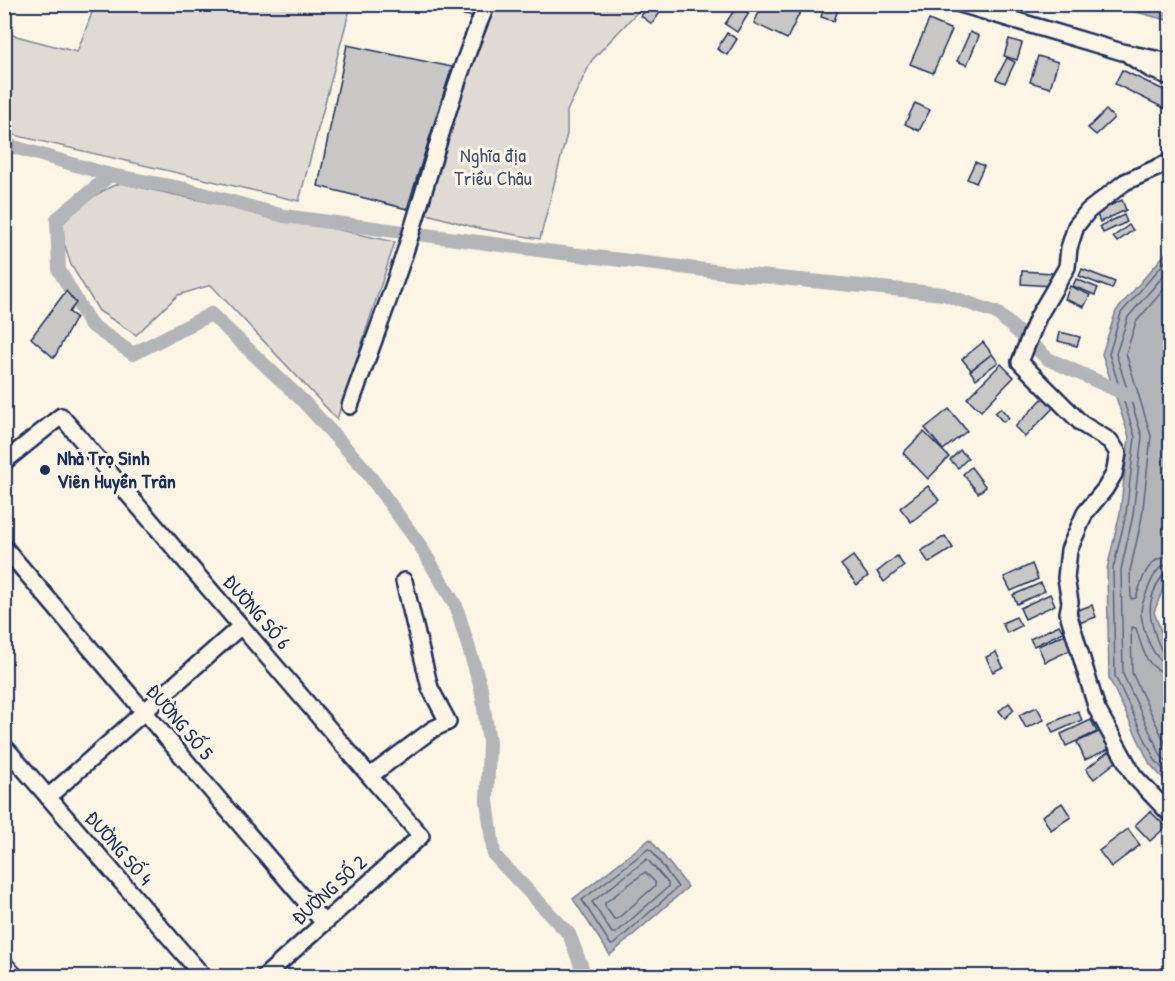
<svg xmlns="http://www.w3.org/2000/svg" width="1175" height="981" viewBox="0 0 1175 981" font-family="'Patrick Hand',sans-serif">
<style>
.green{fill:#dfdbd4;stroke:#7d8599;stroke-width:1.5}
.water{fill:#b2b4b8;stroke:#767f94;stroke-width:1.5}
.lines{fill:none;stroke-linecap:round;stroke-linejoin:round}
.shore{stroke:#576482;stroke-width:1.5}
.canal{stroke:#b2b4b8;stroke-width:14}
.building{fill:#c8c7c6;stroke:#1b2f5e;stroke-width:1.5}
.minor-casing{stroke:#1b2f5e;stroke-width:20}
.tertiary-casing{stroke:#1b2f5e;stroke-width:24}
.minor{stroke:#fcf5e5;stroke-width:15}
.tertiary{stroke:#fcf5e5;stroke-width:20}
.poi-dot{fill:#1b2f5e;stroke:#fcf5e5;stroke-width:2}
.labels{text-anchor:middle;stroke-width:6;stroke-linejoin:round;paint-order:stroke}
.park-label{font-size:20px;fill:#425176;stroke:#fcf5e5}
.poi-label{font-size:20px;font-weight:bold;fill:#1b2f5e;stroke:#fcf5e5;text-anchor:start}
.street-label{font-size:20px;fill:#1b2f5e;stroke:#fcf5e5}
</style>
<rect width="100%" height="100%" fill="#fcf5e5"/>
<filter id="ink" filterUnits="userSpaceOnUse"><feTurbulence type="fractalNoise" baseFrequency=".0167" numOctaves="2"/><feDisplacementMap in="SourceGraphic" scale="12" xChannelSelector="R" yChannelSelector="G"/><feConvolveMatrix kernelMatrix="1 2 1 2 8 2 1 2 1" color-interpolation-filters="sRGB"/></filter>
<g filter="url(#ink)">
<g class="green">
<polygon points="95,5 351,5 299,201 5,133 5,33 77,52"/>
<polygon points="482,5 644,5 592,60 567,111 567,134 540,239 477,228 413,210"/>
<path d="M120,183L395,242L337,419L211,285L178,295L136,335L99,311L71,265L64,243L63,223C80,206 96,192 120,183Z"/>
</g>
<g class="water">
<polygon points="1110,5 1170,5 1170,21"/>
<polygon points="1170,248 1170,575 1165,584 1154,612 1170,656 1170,786 1150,764 1109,678 1107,569 1120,513 1129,437 1102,354 1116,311"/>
<polygon points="650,839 688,887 610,955 573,899"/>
</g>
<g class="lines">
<g class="shore">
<polyline points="1170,256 1121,313 1109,354 1135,437 1126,514 1113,569 1115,676 1155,760 1170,777"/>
<polyline points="1170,268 1128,317 1116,354 1142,436 1133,515 1121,570 1123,674 1161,756 1170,766"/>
<path d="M1170,282L1136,322L1126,353L1151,436L1142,517L1130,571L1131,599L1136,598C1142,580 1147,557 1170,556"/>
<path d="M1170,565C1165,565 1161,566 1158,570C1152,577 1140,605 1141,614C1143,630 1153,663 1170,664"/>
<path d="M1170,572L1164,574C1143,601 1149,623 1162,652L1166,656H1170"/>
<path d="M1170,673C1146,672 1142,647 1136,628L1131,627L1132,673L1170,753"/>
<polygon points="648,849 651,850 678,887 614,944 611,945 582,900"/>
<polygon points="647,859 668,883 668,887 616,933 612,933 592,902"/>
<polygon points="645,872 655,882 655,886 617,919 614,919 605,906 605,903"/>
</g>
<g class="canal">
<polyline points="4,144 110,175 185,189 284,216 554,252 739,274 943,294 997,313 1048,359 1130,396"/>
<polyline points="110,175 57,219 59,270 90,324 133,354 211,314 303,401 364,468 419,544 456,606 481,688 489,742 487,801 494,855 569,934 585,976"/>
</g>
</g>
<g class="building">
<polygon points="398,4 418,4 417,10"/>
<polygon points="425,4 478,4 473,17 424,7"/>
<polygon points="649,4 666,4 652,24 641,16"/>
<polygon points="763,4 786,4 800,12 787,39 754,23"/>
<polygon points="825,4 840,4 834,21 821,17"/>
<polygon points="737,6 749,13 737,32 725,24"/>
<polygon points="929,20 952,30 933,73 910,64"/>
<polygon points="970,32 979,36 967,65 957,61"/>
<polygon points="727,33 737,39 727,55 717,49"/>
<polygon points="1009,39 1022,43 1017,60 1004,56"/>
<polygon points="347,45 452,67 407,209 318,186"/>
<polygon points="1038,56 1058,62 1050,88 1030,82"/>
<polygon points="1007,58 1015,62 1005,83 996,79"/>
<polygon points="1122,70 1170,93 1170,111 1115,84"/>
<polygon points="915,103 930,110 919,131 905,124"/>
<polygon points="1106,110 1114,118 1096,135 1088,128"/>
<polygon points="975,162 984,166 976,183 967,179"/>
<polygon points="1122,200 1126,210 1100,222 1096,212"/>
<polygon points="1124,215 1127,222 1103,233 1100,226"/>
<polygon points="1129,225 1133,230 1117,242 1113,237"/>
<polygon points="1082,269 1115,282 1112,289 1079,276"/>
<polygon points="1022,271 1052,273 1051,286 1021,284"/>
<polygon points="1076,279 1098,288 1095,295 1073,286"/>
<polygon points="1070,286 1090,295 1084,307 1065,299"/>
<polygon points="66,291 76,303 69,312 76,317 54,358 31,338"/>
<polygon points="1060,332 1080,337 1077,346 1058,341"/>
<polygon points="983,342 992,354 971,370 962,359"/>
<polygon points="992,354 998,362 976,379 970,371"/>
<polygon points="1001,364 1014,377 981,411 967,398"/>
<polygon points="1045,396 1055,406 1025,437 1015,427"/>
<polygon points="1001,408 1009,418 1003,422 995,413"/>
<polygon points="949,409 967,431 943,450 925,428"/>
<polygon points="924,432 949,457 928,479 903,453"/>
<polygon points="960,450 968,458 958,468 950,460"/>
<polygon points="971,467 986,487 978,493 963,474"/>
<polygon points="928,486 939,500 911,522 900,508"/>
<polygon points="945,536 953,548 929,563 921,551"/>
<polygon points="853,556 868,576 857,585 841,565"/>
<polygon points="897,556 904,566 884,582 877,572"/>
<polygon points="1032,564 1038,579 1011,591 1004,577"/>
<polygon points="1041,583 1045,591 1017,604 1013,595"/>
<polygon points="1050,594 1055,605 1025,619 1020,608"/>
<polygon points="1092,605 1096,617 1079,623 1075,611"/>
<polygon points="1016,617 1021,626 1007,633 1002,623"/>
<polygon points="1059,625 1063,632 1034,646 1030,639"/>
<polygon points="1070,632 1077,647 1045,662 1038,646"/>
<polygon points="996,652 1003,667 993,672 986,657"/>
<polygon points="1009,703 1014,710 1005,718 999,711"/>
<polygon points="1037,707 1044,720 1026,728 1019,715"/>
<polygon points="1078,711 1082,720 1053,733 1049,724"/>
<polygon points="1091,720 1097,732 1066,746 1061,734"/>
<polygon points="1101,731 1109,749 1085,760 1077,742"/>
<polygon points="1109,751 1117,761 1094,779 1086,769"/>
<polygon points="1062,803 1071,817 1051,830 1042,816"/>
<polygon points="1150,811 1166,827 1150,841 1135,825"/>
<polygon points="1128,829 1140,845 1111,867 1099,851"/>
<polygon points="1170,959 1170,976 1168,976 1161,969"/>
</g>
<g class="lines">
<defs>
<g id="minor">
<polyline points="960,4 1122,52 1170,62"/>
<polyline points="1130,56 1150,69 1170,77"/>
<polyline points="1170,162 1125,182 1088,211 1076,226 1069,248 1067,267 1038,317 1020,362 1082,424 1110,441 1118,453 1114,474 1105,489 1085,513 1069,550 1066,578 1070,602 1068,613 1097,709 1134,776 1170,814"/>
<path d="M350,406C368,355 388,304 405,252C432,169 452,84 487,4"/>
<polyline points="4,462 61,416 421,836 265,976"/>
<polyline points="4,547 324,923"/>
<polyline points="4,746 203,976"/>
<polyline points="370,776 433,729 448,722 430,688 404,581"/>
<polyline points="48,797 241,626"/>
</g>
<polyline id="tertiary" points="4,967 12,976"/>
</defs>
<use href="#minor" class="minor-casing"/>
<use href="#tertiary" class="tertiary-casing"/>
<use href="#minor" class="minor"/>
<use href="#tertiary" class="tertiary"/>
</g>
</g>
<circle class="poi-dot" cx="45" cy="470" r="6"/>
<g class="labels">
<g class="park-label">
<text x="493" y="162">Nghĩa địa<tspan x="493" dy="23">Triều Châu</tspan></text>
</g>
<g class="poi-label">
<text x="57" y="465">Nhà Trọ Sinh<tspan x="57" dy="23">Viên Huyền Trân</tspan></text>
</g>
<g class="street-label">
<text transform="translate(257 612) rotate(49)" y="7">ĐƯỜNG SỐ 6</text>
<text transform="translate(180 722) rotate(50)" y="7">ĐƯỜNG SỐ 5</text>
<text transform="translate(119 848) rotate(49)" y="7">ĐƯỜNG SỐ 4</text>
<text transform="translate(329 890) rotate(-42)" y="7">ĐƯỜNG SỐ 2</text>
</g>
</g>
<rect width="1175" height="981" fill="none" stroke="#fcf5e5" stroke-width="24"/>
<rect x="12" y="12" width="1151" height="957" fill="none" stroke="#1b2f5e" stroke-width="2" filter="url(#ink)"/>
</svg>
